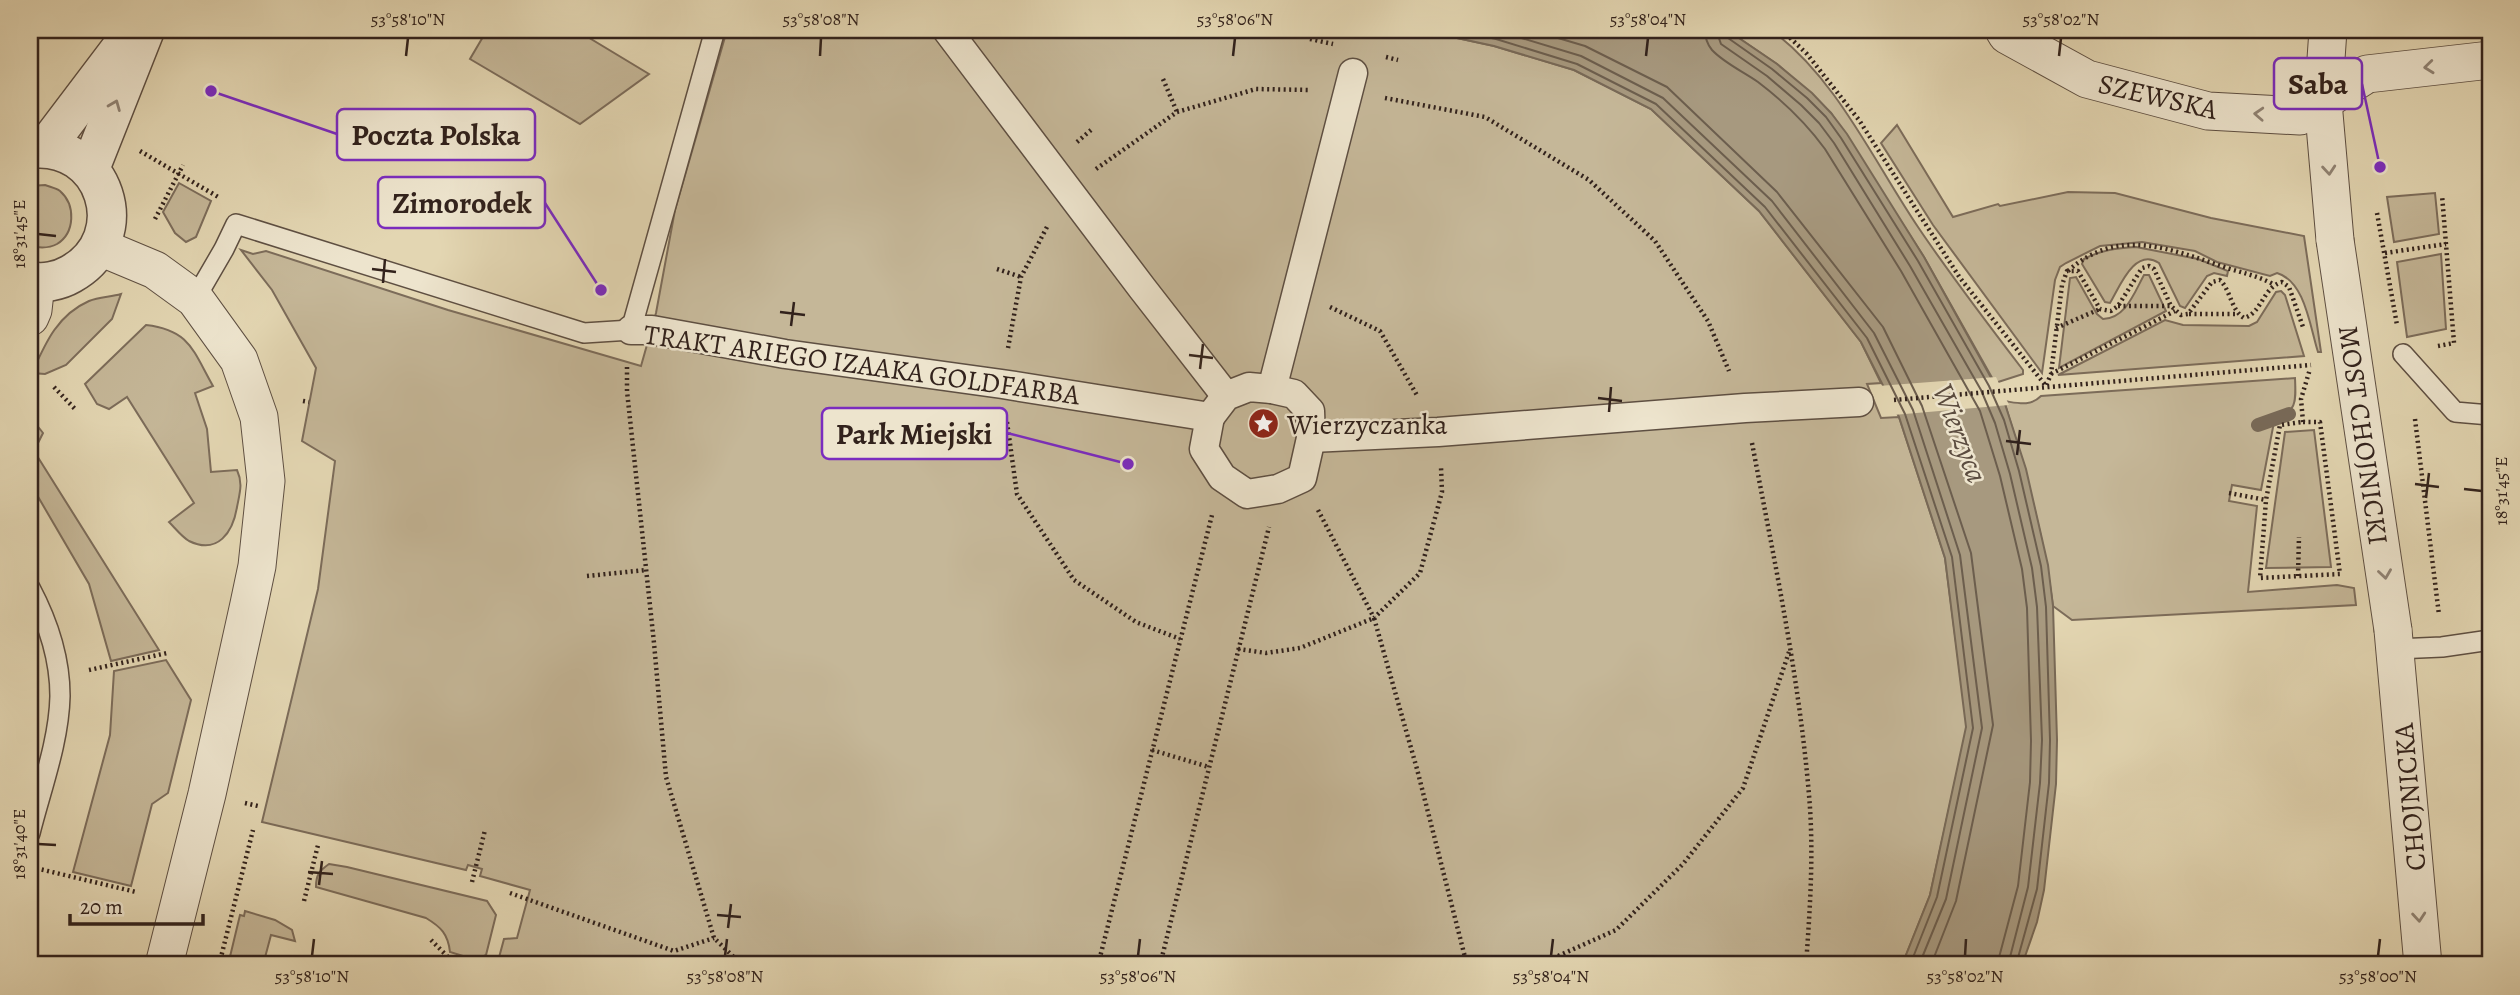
<svg xmlns="http://www.w3.org/2000/svg" width="2520" height="995" viewBox="0 0 2520 995" font-family="Alegreya,serif">
<style>
.green{fill:#c5b798;stroke:#7c6c5a;stroke-width:2}
.water{fill:#a7997f;stroke:#786957;stroke-width:2}
.pier{fill:#e3d6b2}
.lines{fill:none;stroke-linecap:round;stroke-linejoin:round}
.shore{stroke:#6c5e4e;stroke-width:2}
.stream{stroke:#786957;stroke-width:14}
.service-casing{stroke:#5e4f42;stroke-width:22}
.pedestrian-casing{stroke:#5e4f42;stroke-width:31}
.minor-casing{stroke:#5e4f42;stroke-width:39}
.tertiary-casing{stroke:#5e4f42;stroke-width:41}
.path{stroke:#32221c;stroke-width:4.5;stroke-dasharray:2 3.5;stroke-linecap:butt}
.service{stroke:#ede4cd;stroke-width:19}
.pedestrian{stroke:#ede4cd;stroke-width:28}
.minor{stroke:#ede4cd;stroke-width:37}
.tertiary{stroke:#ede4cd;stroke-width:38}
.minor-bridge-casing{stroke:#5e4f42;stroke-width:39;stroke-linecap:butt}
.minor-bridge{stroke:#ede4cd;stroke-width:37}
.oneway{stroke:#908374}
.ticks{fill:none;stroke:#32221c;stroke-width:2.5}
.labels{text-anchor:middle;stroke-width:5;stroke-linejoin:round;paint-order:stroke}
.street-label{font-size:28px;fill:#32221c;stroke:#ede4cd}
.poi-label{font-size:28px;fill:#32221c;stroke:#ede4cd;text-anchor:start}
.water-label{font-size:30px;font-style:italic;fill:#5b4c3f;stroke:#ede4cd}
.leader{fill:none;stroke:#7b2cbf;stroke-width:2.5}
.callout-dot{fill:#7b2cbf;stroke:#ede4cd;stroke-width:2.5}
.callout{fill:#ede4cd;stroke:#7b2cbf;stroke-width:2.5}
.callout-label{font-size:30px;text-anchor:middle;font-weight:bold;fill:#32221c}
.neatline{fill:none;stroke:#32221c;stroke-width:2.5}
.ticks-label{font-size:18px;text-anchor:middle;fill:#32221c}
</style>
<rect width="100%" height="100%" fill="#e3d6b2"/>
<filter id="stains"><feTurbulence type="fractalNoise" baseFrequency=".00286" numOctaves="4"/><feColorMatrix values="0 0 0 0 .2 0 0 0 0 .09 0 0 0 0 .02 0 0 0 .5 -.17"/></filter>
<radialGradient id="worn" r=".72"><stop offset=".6" stop-color="#630" stop-opacity="0"/><stop offset="1" stop-color="#630" stop-opacity=".3"/></radialGradient>
<g class="green">
<polygon points="487,30 576,30 649,74 580,124 470,59"/>
<polygon points="727,30 1420,30 1494,46 1574,70 1651,109 1759,211 1861,342 1881,383 1867,384 1881,418 1899,417 1945,558 1967,727 1930,895 1902,965 497,965 504,939 517,938 530,890 480,876 482,869 468,865 466,870 262,822 318,589 335,461 302,441 316,368 272,290 241,250 253,254 266,251 448,310 641,366 656,313 675,210"/>
<path d="M1727,30H1771C1836,77 1874,162 1918,227C1951,276 1987,323 2023,370V374L1995,383L1924,257L1831,113L1777,64Z"/>
<path d="M1897,125L1953,217L1998,204L2000,206L2068,192L2115,193L2211,218L2304,236L2321,352H2318C2310,327 2305,281 2277,273L2270,276L2217,262L2195,251L2142,242L2100,246L2066,263L2060,267L2055,280L2042,373L1933,225L1881,143Z"/>
<polygon points="179,183 211,201 196,237 186,242 175,233 163,212"/>
<path d="M45,185C50,187 56,188 60,191C76,205 75,233 57,244C48,249 39,248 30,246V186Z"/>
<polygon points="2435,193 2439,234 2394,242 2387,197"/>
<path d="M2136,247L2198,259L2228,271L2227,276L2214,273L2207,276L2185,308L2180,306L2159,263C2135,247 2120,286 2110,303L2105,302L2082,264L2084,259C2101,250 2117,248 2136,247Z"/>
<polygon points="2441,254 2446,329 2407,337 2397,262"/>
<path d="M2144,275H2149L2166,311L2059,368L2070,278L2076,277L2097,314L2103,319C2126,318 2134,293 2144,275Z"/>
<polygon points="2281,291 2285,295 2304,356 2058,375 2165,320 2183,325 2249,326 2257,322 2276,292"/>
<path d="M121,294L112,319L66,365L45,374L32,373C45,344 57,315 89,301C99,297 111,297 121,294Z"/>
<path d="M146,325C190,330 193,351 213,386L195,393L207,429L211,472L237,470C243,483 240,492 237,507C233,532 218,555 189,541C182,537 175,528 169,522L194,503L127,397L109,409L97,404L85,384Z"/>
<path d="M2295,378C2296,403 2297,410 2274,422L2261,490L2232,485L2229,501L2257,506L2248,592L2337,585L2354,588L2356,605L2072,620L2053,606C2044,536 2025,468 2004,401C2018,403 2030,407 2041,396Z"/>
<polygon points="32,419 43,433 34,451 159,650 111,661 89,584 37,495 30,497 30,421"/>
<polygon points="2314,430 2331,567 2266,568 2285,432"/>
<polygon points="166,660 191,700 168,793 152,804 131,886 73,872 110,735 114,671"/>
<path d="M329,864L347,867L487,901L496,915L486,955L476,960L450,952C448,934 441,927 426,918L316,887C316,875 319,871 329,864Z"/>
<polygon points="245,911 275,920 292,930 295,941 271,935 263,965 228,965 240,915 244,916"/>
</g>
<polygon class="water" points="1420,30 1727,30 1777,64 1812,93 1831,113 1847,134 1924,257 2004,401 2026,469 2048,565 2053,606 2057,740 2056,784 2044,890 2037,922 2022,965 1902,965 1930,895 1966,727 1945,558 1899,417 1861,342 1759,211 1651,109 1574,70 1494,46"/>
<polygon class="pier" points="1996,377 2009,405 1893,415 1878,386"/>
<g class="lines">
<g class="shore">
<polyline points="1454,30 1496,39 1577,64 1656,104 1765,207 1867,338 1905,414 1952,557 1973,728 1937,897 1910,965"/>
<polyline points="1495,30 1581,56 1663,98 1772,201 1874,333 1913,410 1960,555 1982,728 1946,899 1919,965"/>
<polyline points="1531,30 1585,46 1667,87 1777,192 1883,327 1922,406 1971,553 1993,725 1956,901 1931,965"/>
<path d="M1705,30C1705,38 1707,44 1712,50C1724,63 1744,72 1758,82C1783,101 1806,123 1825,149L1901,271L1980,411L2000,476L2022,569L2027,608L2031,741L2030,782L2018,886L1997,965"/>
<polyline points="1716,30 1721,44 1767,76 1801,105 1819,123 1834,143 1910,266 1981,390 1995,423 2010,474 2032,568 2037,607 2042,740 2040,783 2028,887 2008,965"/>
<polyline points="1724,30 1728,38 1772,69 1807,98 1826,117 1841,138 1918,261 1989,386 2004,420 2019,471 2041,566 2046,607 2050,740 2049,783 2037,889 2016,965"/>
</g>
<polyline class="stream" points="2258,425 2289,414"/>
<defs>
<g id="service">
<polyline points="195,299 224,249 236,224 584,333 631,330 715,30"/>
<polyline points="2403,354 2455,412 2490,415"/>
<path d="M30,588C47,620 60,659 60,696C59,742 41,789 30,833"/>
<polyline points="2396,649 2442,647 2490,640"/>
</g>
<g id="pedestrian">
<polyline points="947,30 1142,288 1226,396"/>
<polyline points="631,330 652,330 785,354 1002,384 1210,417 1226,396 1249,387 1272,389 1294,394 1310,411 1311,438 1438,432 1745,408 1859,402"/>
<polyline points="1272,389 1353,73"/>
<polyline points="1210,417 1204,449 1222,477 1247,494 1278,489 1302,478 1311,438"/>
</g>
<g id="minor">
<polyline points="2004,30 2007,35 2087,79 2208,111 2300,116 2367,74 2490,60"/>
<polyline points="2328,30 2323,102 2335,240"/>
<polyline points="100,247 155,270 195,299 239,360 259,417 266,481 257,566 249,604 207,794 164,965"/>
<polyline points="30,317 33,310 36,283"/>
<polyline points="2393,630 2423,965"/>
</g>
<g id="tertiary">
<polyline points="46,147 127,40"/>
<path d="M30,149C105,140 137,237 71,274C59,281 43,284 30,281"/>
<polyline points="90,169 145,30"/>
</g>
</defs>
<use href="#service" class="service-casing"/>
<use href="#pedestrian" class="pedestrian-casing"/>
<use href="#minor" class="minor-casing"/>
<use href="#tertiary" class="tertiary-casing"/>
<g class="path">
<polyline points="662,30 679,36"/>
<path d="M1782,30L1807,54L1859,120L1960,278L2046,386L2051,374L2062,285L2067,271H2078L2100,309L2111,311L2118,306L2142,268L2149,266L2154,269L2171,306L2181,315L2188,314L2212,282L2220,280C2231,291 2231,310 2244,318C2262,313 2263,287 2282,282L2289,287L2303,327"/>
<polyline points="1790,38 1797,30"/>
<polyline points="1310,39 1333,44"/>
<polyline points="1386,57 1398,60"/>
<polyline points="1163,79 1177,112"/>
<polyline points="1385,98 1485,117 1589,180 1655,241 1708,321 1729,371"/>
<polyline points="1077,142 1091,130"/>
<polyline points="140,151 220,198"/>
<polyline points="1096,169 1177,112 1256,89 1311,90"/>
<polyline points="2377,213 2397,325"/>
<polyline points="155,219 183,165"/>
<polyline points="2385,253 2446,244"/>
<polyline points="997,269 1021,277"/>
<path d="M2068,271C2118,226 2170,249 2227,268C2243,273 2258,276 2273,284"/>
<polyline points="2118,306 2171,306"/>
<polyline points="1330,307 1380,331 1418,397"/>
<polyline points="2189,314 2238,314"/>
<polyline points="2056,328 2100,309"/>
<polyline points="2438,346 2454,343 2442,195"/>
<polyline points="1008,348 1021,277 1048,225"/>
<polyline points="627,367 627,391 654,643 666,777 714,938 742,965"/>
<polyline points="2051,374 2175,311"/>
<polyline points="54,387 75,409"/>
<polyline points="1894,400 2311,365"/>
<polyline points="303,401 309,402"/>
<polyline points="2415,419 2439,615"/>
<polyline points="1007,422 1017,494 1074,580 1136,622 1180,639"/>
<polyline points="2303,422 2301,399 2310,369"/>
<polygon points="2303,422 2320,422 2340,574 2260,578 2266,500 2280,425"/>
<path d="M1752,443C1774,559 1799,676 1809,795C1814,852 1810,909 1806,965"/>
<polyline points="2229,493 2266,500"/>
<polyline points="1318,510 1374,618 1420,573 1442,492 1441,467"/>
<polyline points="587,576 646,570"/>
<polyline points="2298,576 2299,537"/>
<polyline points="1238,649 1266,653 1300,648 1374,618 1417,769 1467,965"/>
<polyline points="89,670 167,653"/>
<polyline points="1152,750 1209,767"/>
<polyline points="245,803 258,806"/>
<polyline points="31,867 136,892"/>
<polyline points="472,882 485,830"/>
<polyline points="510,893 674,951 714,938"/>
<polyline points="304,901 318,845"/>
<polyline points="431,940 450,959 475,965"/>
<polyline points="219,965 253,830"/>
<polyline points="1098,965 1212,515"/>
<polyline points="1160,965 1269,527"/>
<polyline points="1538,965 1616,930 1683,864 1743,788 1789,652"/>
</g>
<use href="#service" class="service"/>
<use href="#pedestrian" class="pedestrian"/>
<use href="#minor" class="minor"/>
<use href="#tertiary" class="tertiary"/>
<defs>
<polyline id="minor-bridge" points="2335,240 2393,630"/>
</defs>
<use href="#minor-bridge" class="minor-bridge-casing"/>
<use href="#minor-bridge" class="minor-bridge"/>
</g>
<defs><path id="oneway-chevron" d="M-2-3.5L2.5 0L-2 3.5" fill="none" stroke-width="1.6" stroke-linecap="round" stroke-linejoin="round" transform="scale(1.75)"/></defs>
<g class="oneway">
<use href="#oneway-chevron" transform="translate(2429 67) rotate(174)"/>
<use href="#oneway-chevron" transform="translate(115 105) rotate(-68)"/>
<use href="#oneway-chevron" transform="translate(2259 114) rotate(-177)"/>
<use href="#oneway-chevron" transform="translate(2329 170) rotate(85)"/>
<use href="#oneway-chevron" transform="translate(2385 574) rotate(82)"/>
<use href="#oneway-chevron" transform="translate(2419 917) rotate(85)"/>
</g>
<path class="ticks" d="M406,56L408,38M820,56L821,38M1233,56L1235,38M1646,56L1648,38M2059,56L2061,38M38,234L56,236M372,269L396,272M383,283L385,259M780,312L805,315M791,326L794,302M1189,355L1213,358M1200,369L1203,344M1598,398L1622,401M1609,412L1611,387M2006,441L2031,444M2017,455L2020,430M2415,484L2439,487M2464,489L2482,491M2426,498L2429,473M38,844L56,845M308,872L333,874M319,885L322,861M717,915L741,917M728,928L731,904M312,956L314,939M725,956L727,939M1138,956L1140,939M1551,956L1553,939M1965,956L1966,939M2378,956L2380,939"/>
<defs>
<symbol id="sight-disc" viewBox="-11 -11 22 22"><circle r="9.5" fill="#8f2418" stroke="#ede4cd"/><path d="M0-6L1.8-2.2L6-1.7L2.9 1.2L3.7 5.4L0 3.3L-3.7 5.4L-2.9 1.2L-6-1.7L-1.8-2.2Z" fill="#fff"/></symbol>
</defs>
<g fill-rule="evenodd">
<use href="#sight-disc" x="1246" y="406" width="35" height="35"/>
</g>
<g class="labels">
<g class="street-label">
<text transform="translate(2158 96) rotate(13)" y="10">SZEWSKA</text>
<text transform="translate(862 364) rotate(8)" y="10">TRAKT ARIEGO IZAAKA GOLDFARBA</text>
<text transform="translate(2364 435) rotate(82)" y="10">MOST CHOJNICKI</text>
<text transform="translate(2409 797) rotate(-95)" y="10">CHOJNICKA</text>
</g>
<g class="poi-label">
<text x="1287" y="434">Wierzyczanka</text>
</g>
<g class="water-label">
<text transform="translate(1960 433) rotate(69)" y="10">Wierzyca</text>
</g>
</g>
<path class="leader" d="M2380 167L2362 84M211 91L337 134M601 290L545 203M1128 464L1007 433"/>
<g class="callout-dot">
<circle cx="2380" cy="167" r="7"/>
<circle cx="211" cy="91" r="7"/>
<circle cx="601" cy="290" r="7"/>
<circle cx="1128" cy="464" r="7"/>
</g>
<g class="callout">
<rect x="2274" y="58" width="88" height="51" rx="7"/>
<rect x="337" y="109" width="198" height="51" rx="7"/>
<rect x="378" y="177" width="167" height="51" rx="7"/>
<rect x="822" y="408" width="185" height="51" rx="7"/>
</g>
<g class="callout-label">
<text x="2318" y="94">Saba</text>
<text x="436" y="145">Poczta Polska</text>
<text x="462" y="213">Zimorodek</text>
<text x="914" y="444">Park Miejski</text>
</g>
<rect width="2520" height="995" fill="none" stroke="#e3d6b2" stroke-width="77"/>
<path d="M70 914v10h133v-10" fill="none" stroke="#32221c" stroke-width="3.5"/>
<text x="80" y="914" font-size="21" fill="#32221c" stroke="#ede4cd" stroke-width="5" paint-order="stroke">20 m</text>
<rect x="38" y="38" width="2444" height="918" class="neatline"/>
<g class="ticks-label">
<text x="408" y="25">53°58'10"N</text>
<text x="821" y="25">53°58'08"N</text>
<text x="1235" y="25">53°58'06"N</text>
<text x="1648" y="25">53°58'04"N</text>
<text x="2061" y="25">53°58'02"N</text>
<text transform="translate(19 234) rotate(-90)" y="6">18°31'45"E</text>
<text transform="translate(2501 491) rotate(-90)" y="6">18°31'45"E</text>
<text transform="translate(19 844) rotate(-90)" y="6">18°31'40"E</text>
<text x="312" y="982">53°58'10"N</text>
<text x="725" y="982">53°58'08"N</text>
<text x="1138" y="982">53°58'06"N</text>
<text x="1551" y="982">53°58'04"N</text>
<text x="1965" y="982">53°58'02"N</text>
<text x="2378" y="982">53°58'00"N</text>
</g>
<rect width="100%" height="100%" filter="url(#stains)"/>
<rect width="100%" height="100%" fill="url(#worn)"/>
</svg>
